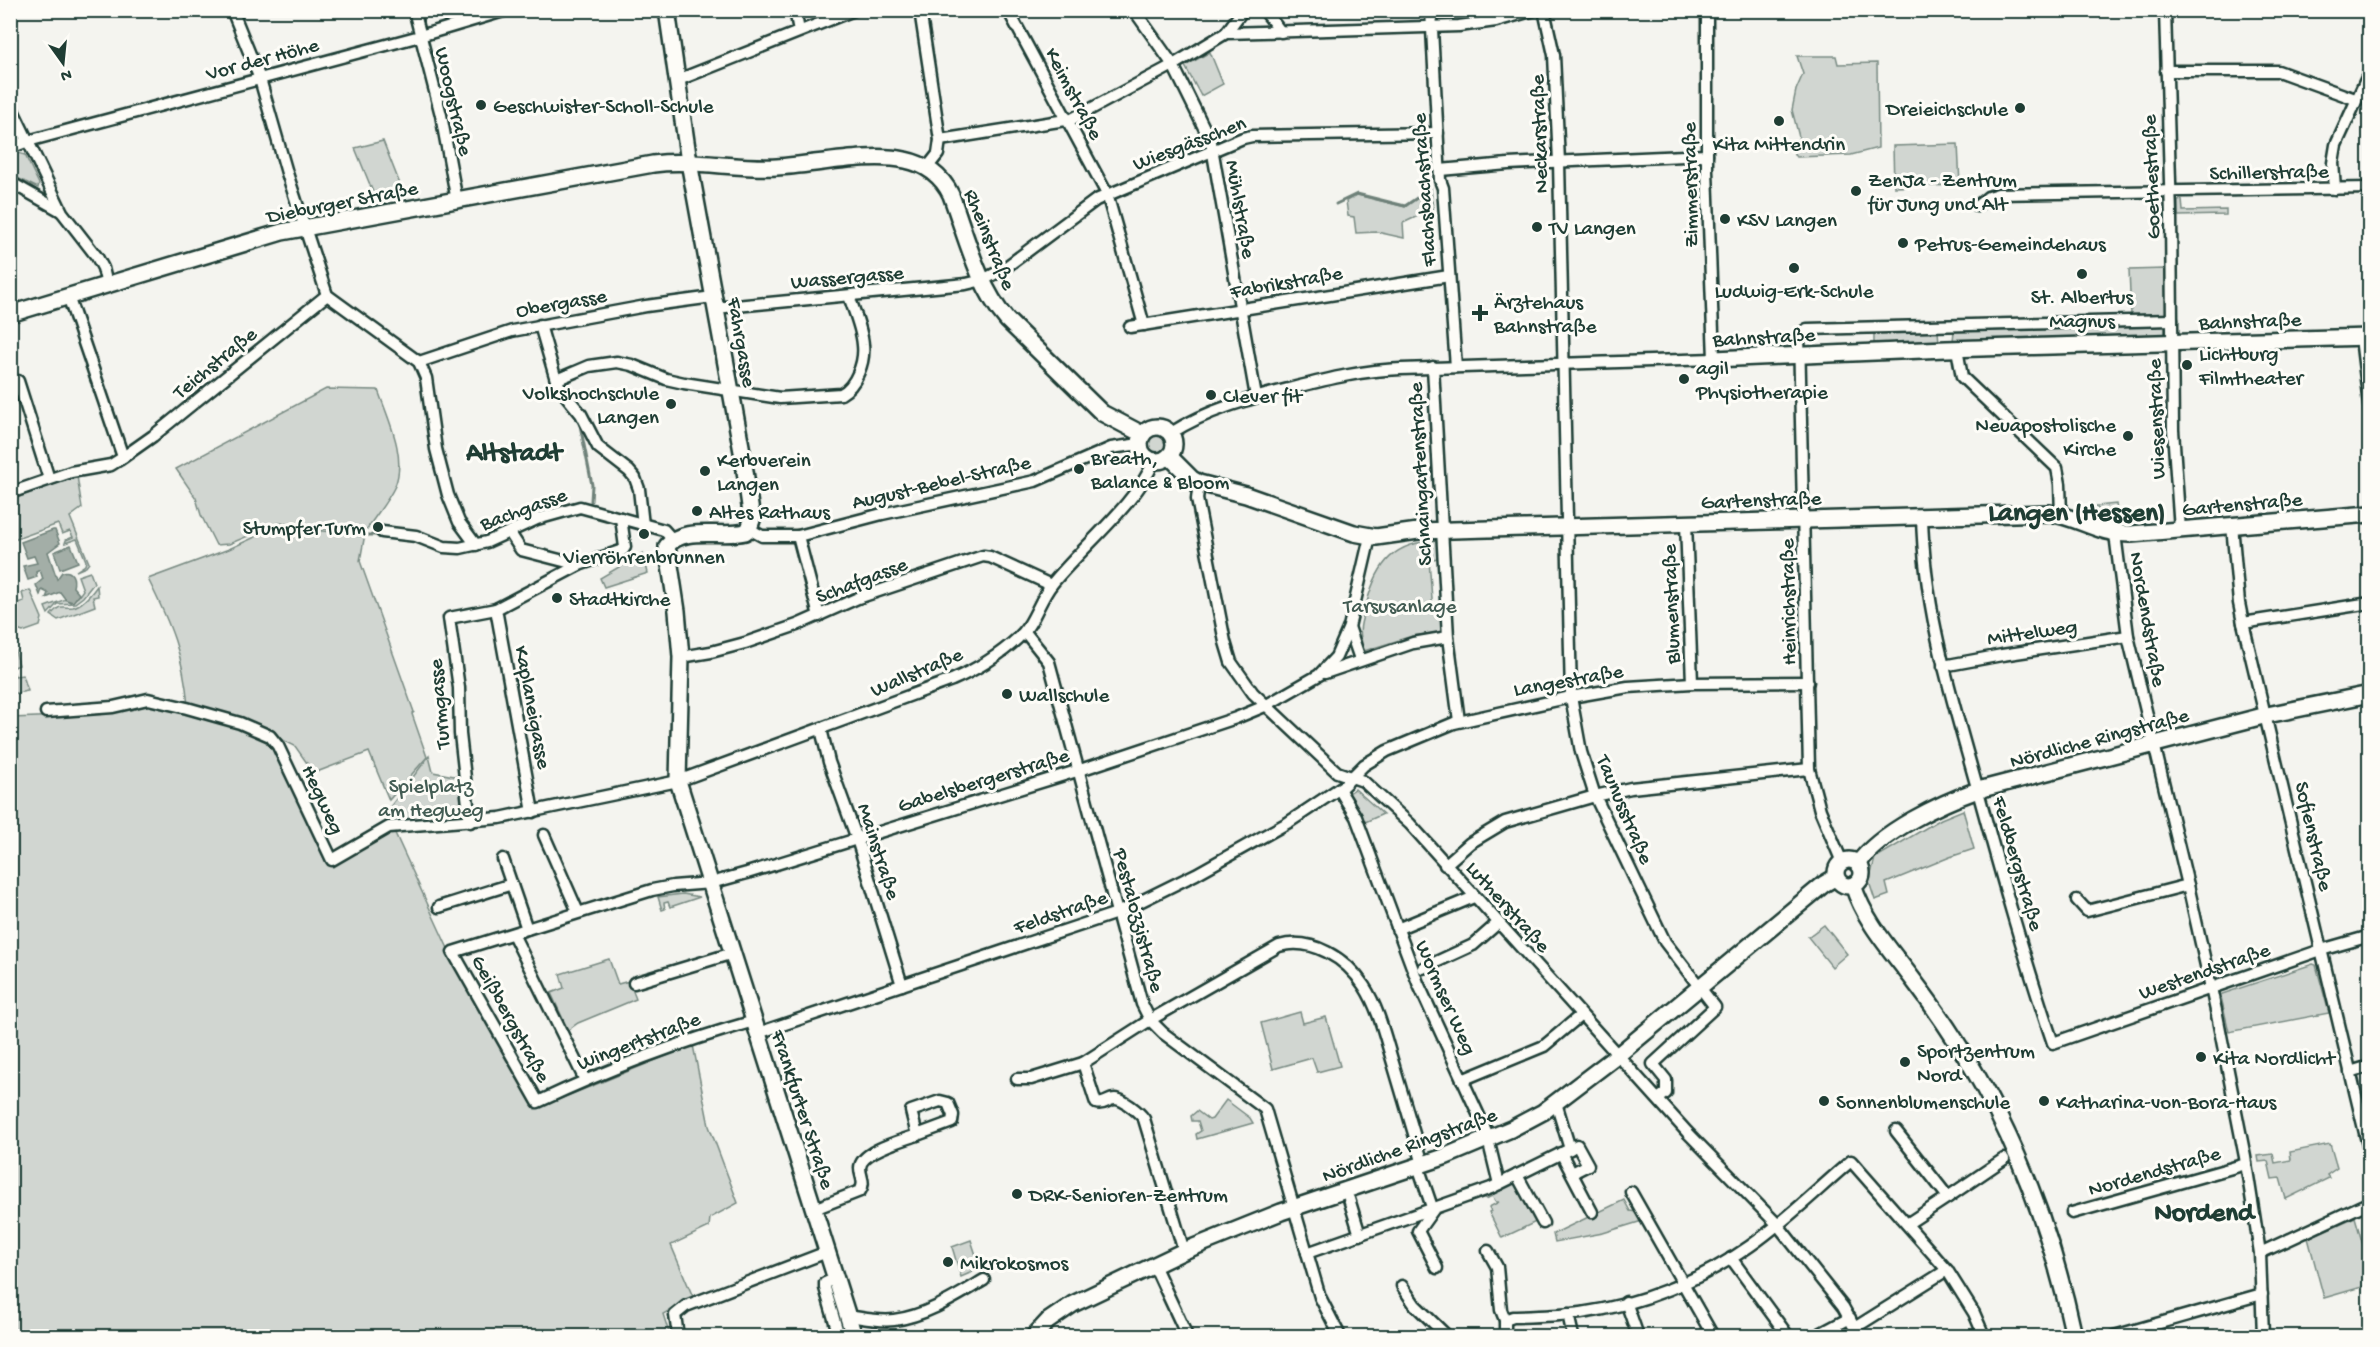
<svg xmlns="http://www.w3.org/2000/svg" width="2380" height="1347" viewBox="0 0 2380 1347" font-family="'Gochi Hand',sans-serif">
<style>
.green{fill:#d1d6d1;stroke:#788a82;stroke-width:1.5}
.water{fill:#a3aea7;stroke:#6e8179;stroke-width:1.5}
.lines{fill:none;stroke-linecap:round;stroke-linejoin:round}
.stream{stroke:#6e8179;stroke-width:3}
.street-casing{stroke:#1f3d34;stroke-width:15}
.secondary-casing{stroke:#1f3d34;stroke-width:20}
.street{stroke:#fdfcf7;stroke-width:10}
.secondary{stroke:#fdfcf7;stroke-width:15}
.poi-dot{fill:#1f3d34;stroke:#fdfcf7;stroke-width:2}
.labels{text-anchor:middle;stroke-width:6;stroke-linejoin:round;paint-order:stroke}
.street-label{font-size:21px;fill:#1f3d34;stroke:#fdfcf7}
.poi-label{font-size:21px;fill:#1f3d34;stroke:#fdfcf7;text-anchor:start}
.park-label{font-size:21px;fill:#435c53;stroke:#fdfcf7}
.district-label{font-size:27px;font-weight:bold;fill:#1f3d34;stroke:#fdfcf7}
</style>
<rect width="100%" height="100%" fill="#f4f4ef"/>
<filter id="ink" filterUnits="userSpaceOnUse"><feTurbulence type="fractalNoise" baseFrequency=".0167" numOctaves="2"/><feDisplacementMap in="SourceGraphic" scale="12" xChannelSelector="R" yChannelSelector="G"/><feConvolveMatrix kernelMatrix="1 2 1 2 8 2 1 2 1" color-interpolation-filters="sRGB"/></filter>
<g filter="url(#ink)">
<g class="green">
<polygon points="1210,52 1223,84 1201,96 1185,66"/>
<polygon points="1797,56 1836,56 1838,64 1877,63 1878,148 1851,155 1797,157 1794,155 1794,147 1799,137 1792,110 1796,90 1803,74"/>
<polygon points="383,141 405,197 377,202 355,148"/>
<polygon points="1958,144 1960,185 1894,187 1893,146"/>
<polygon points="18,153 25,155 39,184 38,188 11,175 11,155"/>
<polygon points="1431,188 1433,209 1403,223 1404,238 1377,232 1356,233 1354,217 1348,216 1346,201 1357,195 1405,207"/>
<polygon points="2182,200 2183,211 2226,210 2226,215 2178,216 2178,201"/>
<polygon points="2165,269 2166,314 2131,315 2129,270"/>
<polygon points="2163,325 2165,326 2165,336 1953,341 1954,331 1956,330"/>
<polygon points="1938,331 1939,343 1874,345 1874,333"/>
<path d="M326,389L378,390C388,419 407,456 395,486C388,501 376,515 367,529H323L279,523L229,544L216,545L201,515L196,498L176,469Z"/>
<circle cx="1158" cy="445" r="10"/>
<polygon points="77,476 82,508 70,517 89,563 86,567 76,571 85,565 86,561 77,539 65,543 66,540 73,537 70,531 62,534 58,524 11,541 11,500"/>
<polygon points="2116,504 2119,525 2104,518 2096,506"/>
<path d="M279,528L365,534L360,561L414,712L412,714L427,757L389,800L369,752L314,773L295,746L269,733L188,706C184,656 170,623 148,579L229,549L268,531Z"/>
<path d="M1437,540L1438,558L1429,560L1433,612H1441L1443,632L1412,636L1364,651C1357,627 1361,624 1367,602C1378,562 1394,543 1437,540Z"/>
<polygon points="643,553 648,573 604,587 600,578"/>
<polygon points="90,572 94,583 83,597 75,603 57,604 48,614 45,607 66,599 70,602 78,597 83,590 78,576"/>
<path d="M97,586L98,596L93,597L95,606L58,620L51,615C62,602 61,609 73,607C82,605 92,593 97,586Z"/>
<polygon points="30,590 42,618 40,626 23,632 11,628 11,598 15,604 24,601 22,593"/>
<polygon points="11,633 19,665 12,668 15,676 23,675 28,691 11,694"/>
<path d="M144,702C187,711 229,723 270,740L329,865L394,831L451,955L535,1109L693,1045L709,1126L738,1203L710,1218L709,1227L671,1245L693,1297L663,1314L670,1336H16L11,1323V718L90,715Z"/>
<polygon points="429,756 433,772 459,777 465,820 396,823 390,807"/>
<polygon points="1355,789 1383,814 1363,823 1346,795"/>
<polygon points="1963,810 1974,849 1950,857 1886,883 1889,895 1875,900 1869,882 1875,858 1941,819"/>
<polygon points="683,894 700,897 670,907 668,902 664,903 665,909 662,910 658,897"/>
<polygon points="1824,925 1847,954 1832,967 1808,937"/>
<polygon points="609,959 618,984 629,981 636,999 578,1023 568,1030 551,993 564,988 560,974"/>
<polygon points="2313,964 2316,965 2329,1013 2229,1032 2221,997 2222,994"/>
<polygon points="1300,1012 1303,1023 1326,1017 1340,1066 1317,1072 1312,1058 1273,1069 1261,1023"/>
<polygon points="1226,1100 1250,1118 1253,1123 1197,1139 1196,1134 1201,1131 1198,1121 1192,1121 1191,1116 1197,1111 1209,1120 1212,1119"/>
<polygon points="2330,1144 2337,1168 2327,1175 2329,1178 2286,1199 2280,1178 2272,1179 2268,1161 2259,1162 2258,1156 2273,1154 2275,1163 2291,1160 2290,1152"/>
<polygon points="1516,1179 1538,1221 1502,1238 1489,1212 1491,1211 1489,1207 1499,1202 1496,1202 1492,1196 1486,1199 1483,1193"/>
<polygon points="1624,1200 1630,1211 1637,1212 1642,1221 1603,1233 1555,1242 1553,1234"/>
<polygon points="2355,1217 2369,1266 2369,1285 2324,1298 2308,1238"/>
<polygon points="971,1240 979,1264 970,1273 961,1277 952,1247"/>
</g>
<g class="water">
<path d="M53,530H55L60,543L48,552L57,579L62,572C73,569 75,579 73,587L79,594L73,602L66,600L60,592L46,598L48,593L42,590L40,595L36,585L43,579L40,570L36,572L37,577L28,580L23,566L37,563L34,556L27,558L21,542Z"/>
<polygon points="71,545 78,562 60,569 54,552"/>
</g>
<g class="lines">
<g class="stream">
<polyline points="1336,204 1357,194 1405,206 1430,189"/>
<polyline points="579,420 592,485 591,501"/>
<polyline points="354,535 379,535"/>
</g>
<defs>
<g id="street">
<polyline points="232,10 260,79 287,173 327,295 419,362 426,378 436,449 448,495 459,522 476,545"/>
<polyline points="414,10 441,115 457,201"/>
<polyline points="795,10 799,31"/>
<polyline points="920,10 940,140 938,154 927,168"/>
<polyline points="1008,10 1107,194 1144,325"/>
<polyline points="1134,10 1173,65 1211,142 1256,397"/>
<polyline points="1264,10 1281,32"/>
<polyline points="1431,10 1440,180 1443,188 1456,367"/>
<polyline points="1544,10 1554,55 1559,162 1571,697 1581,752 1595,796 1665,942 1715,1007 1653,1064 1666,1080 1666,1093 1658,1099"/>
<polyline points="2165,10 2171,216 2173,430 2180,530"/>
<polyline points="1226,33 1243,10"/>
<polyline points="2166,71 2278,71 2355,99"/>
<polyline points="678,80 854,10"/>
<polyline points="10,104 62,212 97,257 103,268 107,285"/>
<polyline points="940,140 1072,119 1173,65 1226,33 1459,26 1496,21 1535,10"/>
<polyline points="10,148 28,141 420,36 507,10"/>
<polyline points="1440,170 1508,164 1707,155"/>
<polyline points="10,182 61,211"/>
<polyline points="2335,189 2333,163 2336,145 2370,71"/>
<polyline points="1977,206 1988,197 1998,194 2370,188"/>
<polyline points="68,296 123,457"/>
<polyline points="715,308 966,284 983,280 1002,270 1096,200 1243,138 1252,136 1438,133"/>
<polyline points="540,325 556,380 563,392 581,414 598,447 629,471 635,478 639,489 643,525"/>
<polyline points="1130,327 1449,276"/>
<polyline points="2361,338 2370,412"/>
<polyline points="1957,349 1962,377 2057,468 2060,484 2061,515"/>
<polyline points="419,362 512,331 646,306 713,297"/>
<polyline points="1433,367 1448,637 1459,721"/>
<path d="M556,380L589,366L617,362L632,365L666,379L684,383L780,398L841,394C856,386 865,362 863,345C862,329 854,311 849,296"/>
<polyline points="18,381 49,479"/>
<path d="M1171,433C1209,409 1249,399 1292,388C1328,379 1364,370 1401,369L1714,359L1707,171V10"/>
<polyline points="1199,483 1197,499 1225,642 1231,662 1253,693 1337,772 1363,781 1410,824 1687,1132 1777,1224 1843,1307 1859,1336"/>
<polyline points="10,493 71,472 111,465 119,460 153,436 327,295"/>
<path d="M1922,516C1924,611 1951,694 1976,784C2000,871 2024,958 2053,1043L2321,950L2370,936"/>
<polyline points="1686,523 1692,683"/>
<polyline points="2232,525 2239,603 2243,623 2370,1154"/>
<polyline points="749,529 762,536 798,536 882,514 1035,481 1111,448 1140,444"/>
<polyline points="382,532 416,536 444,547 460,548 487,542 537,519 580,507 664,530 672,539"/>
<polyline points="510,533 521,550 579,565"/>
<polyline points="2115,534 2128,636 2188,885 2217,1015 2245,1157 2260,1253 2263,1336"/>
<polyline points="798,536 819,616"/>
<polyline points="496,609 533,812"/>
<polyline points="2243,623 2370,603"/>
<polyline points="1349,627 1360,659"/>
<polyline points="1025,632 1049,662 1142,1004 1150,1020 1163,1033 1265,1109 1320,1297 1340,1336"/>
<polyline points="681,657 711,652 745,643 797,625 858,598 983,556 990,557 1051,585"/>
<polyline points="1943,666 2002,655 2128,636"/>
<polyline points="1325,673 1413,643 1448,637"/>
<path d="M46,712L113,707L148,699L187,708L240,723L270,736L278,746L332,860L389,827L500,818L678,781L952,680C975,670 1000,655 1018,638C1034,624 1039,600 1052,584C1082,547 1137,503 1154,461"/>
<polyline points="821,729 829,762 857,839 902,985"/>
<polyline points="1339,789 1356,817 1418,983 1486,1131 1499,1184"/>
<polyline points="470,822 460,734 459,688 449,618 496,609 579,565 623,550 625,547 621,518"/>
<polyline points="544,835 578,912"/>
<polyline points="503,859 527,929"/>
<polyline points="1842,862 1820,810 1809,769 1799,335 1807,329 2172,320"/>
<polyline points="1445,865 1470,843 1505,822 1595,796 1631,788 1809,769"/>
<polyline points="2077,900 2087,911 2188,885"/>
<polyline points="439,907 512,884"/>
<polyline points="1397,929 1474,897"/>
<polyline points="513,934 585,1080"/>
<polyline points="1423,968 1473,945 1498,923"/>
<polyline points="634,983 733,953"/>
<path d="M754,1021C680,1042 608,1069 538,1102L453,952L652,890L673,886L711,883L747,873L1080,770L1236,718L1265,706L1319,675L1336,657L1349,627L1370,537"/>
<polyline points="758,1033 1117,913 1196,874 1289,822 1343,786 1364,765 1387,751 1454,723 1571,697 1628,687 1692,683 1808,682"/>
<polyline points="2350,1072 2370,1066"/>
<polyline points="1017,1079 1031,1079 1083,1063"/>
<polyline points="1462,1080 1544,1046 1581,1015"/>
<polygon points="940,1101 948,1103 953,1115 952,1122 917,1135 911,1111"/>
<polyline points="1896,1131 1948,1197 2004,1159"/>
<polyline points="1570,1149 1577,1145 1588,1165 1572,1173"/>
<polyline points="1561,1153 1592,1212"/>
<polyline points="1418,1166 1433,1210 1418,1231 1437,1268"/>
<polyline points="1517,1175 1543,1223"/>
<polyline points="1631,1192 1713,1336"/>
<polyline points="1349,1199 1360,1235"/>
<path d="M814,1209L860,1191C866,1182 860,1177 860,1168C860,1151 904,1140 917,1135"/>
<polyline points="2072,1213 2246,1164"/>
<polyline points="1907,1224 1948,1197"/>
<path d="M1184,1251L1144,1119C1139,1112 1123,1099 1115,1099C1107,1099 1104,1106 1096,1103L1083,1063L1150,1020L1279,946C1312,937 1346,958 1364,986C1379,1009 1385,1037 1393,1063C1403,1097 1413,1131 1423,1164"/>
<polyline points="1488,1251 1497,1267 1501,1310 1505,1320 1505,1336"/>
<polyline points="1307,1253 1491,1188 1570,1149 1556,1103"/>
<polyline points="2260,1253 2370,1202"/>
<polyline points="1731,1258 1788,1336"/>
<polyline points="1154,1265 1187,1336"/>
<polyline points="836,1278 825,1283 825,1288 839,1336"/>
<polyline points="1402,1286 1415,1305 1447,1336"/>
<polyline points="1626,1302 1638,1336"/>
<polyline points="1568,1314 1573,1336"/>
<path d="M848,1316C863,1318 879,1322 894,1320C926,1316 957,1296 984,1280"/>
<path d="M1505,1320L1513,1317C1536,1316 1558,1316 1581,1313C1639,1305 1702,1280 1750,1246C1786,1221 1818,1189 1851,1161L1947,1270L1974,1313L1984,1336"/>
<polyline points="1856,1327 1947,1270"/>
<polyline points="678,1336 675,1315 686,1306 827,1252"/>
<polyline points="1816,1336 1850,1318"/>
<polyline points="2114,1336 2262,1294"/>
</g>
<g id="secondary">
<path d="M667,10L689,162L743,457L752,520L749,529L745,532C722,538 683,525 667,546L677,611L681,657L678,781L854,1336"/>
<path d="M10,314L282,232L653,164C694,159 735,169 777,167C814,165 870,152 905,160C925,164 942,176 951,195C966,236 978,286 1007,320L1102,413L1142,434"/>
<polyline points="1714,359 1946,349 2370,337"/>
<circle cx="1157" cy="444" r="17"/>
<path d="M1169,456L1192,479L1199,483L1246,495L1354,533L1376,537L1418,531L2049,513C2079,517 2100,535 2131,534L2370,514"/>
<circle cx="1849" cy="873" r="13"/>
<path d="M1858,864C1880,832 1941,803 1978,790L2267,715L2370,694"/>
<path d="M1853,885C1864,920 1889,948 1911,977C1927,998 1942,1019 1956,1041C2014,1131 2052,1232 2074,1336"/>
<polyline points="1034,1336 1048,1321 1073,1304 1184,1251 1281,1212 1444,1157 1511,1129 1543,1112 1618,1055 1824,884 1836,877"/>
</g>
</defs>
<use href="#street" class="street-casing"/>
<use href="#secondary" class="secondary-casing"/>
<use href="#street" class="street"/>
<use href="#secondary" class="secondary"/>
</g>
</g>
<g class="poi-dot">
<circle cx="481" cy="105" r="6"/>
<circle cx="2020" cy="108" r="6"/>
<circle cx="1779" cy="121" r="6"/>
<circle cx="1856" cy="191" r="6"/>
<circle cx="1725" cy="219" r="6"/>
<circle cx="1537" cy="227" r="6"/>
<circle cx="1903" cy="243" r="6"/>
<circle cx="1794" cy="268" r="6"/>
<circle cx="2082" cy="274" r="6"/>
<path d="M1477 304h6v6h6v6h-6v6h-6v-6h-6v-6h6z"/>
<circle cx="2187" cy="365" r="6"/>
<circle cx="1684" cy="379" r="6"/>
<circle cx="1211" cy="395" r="6"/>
<circle cx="671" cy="404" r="6"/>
<circle cx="2128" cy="436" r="6"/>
<circle cx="1079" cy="469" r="6"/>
<circle cx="705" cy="471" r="6"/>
<circle cx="697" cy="511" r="6"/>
<circle cx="378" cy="527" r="6"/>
<circle cx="644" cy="534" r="6"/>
<circle cx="557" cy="598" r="6"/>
<circle cx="1007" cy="694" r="6"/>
<circle cx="2201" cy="1057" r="6"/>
<circle cx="1905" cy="1062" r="6"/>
<circle cx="1824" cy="1101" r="6"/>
<circle cx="2044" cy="1101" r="6"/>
<circle cx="1017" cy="1194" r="6"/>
<circle cx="948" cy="1262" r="6"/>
</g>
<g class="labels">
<g class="street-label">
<text transform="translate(262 58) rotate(-15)" y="7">Vor der Höhe</text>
<text transform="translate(1075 93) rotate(62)" y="7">Keimstraße</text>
<text transform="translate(455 101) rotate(77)" y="7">Woogstraße</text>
<text transform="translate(1538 134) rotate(-92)" y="7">Neckarstraße</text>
<text transform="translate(1189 142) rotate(-21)" y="7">Wiesgässchen</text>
<text transform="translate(2269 171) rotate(-1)" y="7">Schillerstraße</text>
<text transform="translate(2150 177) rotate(-92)" y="7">Goethestraße</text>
<text transform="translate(1689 185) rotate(-91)" y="7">Zimmerstraße</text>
<text transform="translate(1423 190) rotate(-94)" y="7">Flachsbachstraße</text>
<text transform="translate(342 201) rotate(-11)" y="7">Dieburger Straße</text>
<text transform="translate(1242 209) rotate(80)" y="7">Mühlstraße</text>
<text transform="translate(991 239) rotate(68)" y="7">Rheinstraße</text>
<text transform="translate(847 276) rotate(-5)" y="7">Wassergasse</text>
<text transform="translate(1286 281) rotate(-10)" y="7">Fabrikstraße</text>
<text transform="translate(561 302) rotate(-10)" y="7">Obergasse</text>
<text transform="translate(2250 320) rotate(-2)" y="7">Bahnstraße</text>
<text transform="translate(1764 336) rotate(-3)" y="7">Bahnstraße</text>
<text transform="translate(743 342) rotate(80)" y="7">Fahrgasse</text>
<text transform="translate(214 362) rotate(-39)" y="7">Teichstraße</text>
<text transform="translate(2155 419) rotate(-92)" y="7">Wiesenstraße</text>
<text transform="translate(1419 474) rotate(-93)" y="7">Schnaingartenstraße</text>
<text transform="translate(941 481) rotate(-13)" y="7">August-Bebel-Straße</text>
<text transform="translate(1761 499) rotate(-2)" y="7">Gartenstraße</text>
<text transform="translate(2242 503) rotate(-5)" y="7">Gartenstraße</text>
<text transform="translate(523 508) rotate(-20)" y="7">Bachgasse</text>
<text transform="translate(861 579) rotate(-21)" y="7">Schafgasse</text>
<text transform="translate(1787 602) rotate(-91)" y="7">Heinrichstraße</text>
<text transform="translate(1670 604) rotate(-92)" y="7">Blumenstraße</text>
<text transform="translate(2149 619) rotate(80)" y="7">Nordendstraße</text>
<text transform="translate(2032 631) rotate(-8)" y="7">Mittelweg</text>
<text transform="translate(916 671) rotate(-23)" y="7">Wallstraße</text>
<text transform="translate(1568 679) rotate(-10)" y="7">Langestraße</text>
<text transform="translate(438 704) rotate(-95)" y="7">Turmgasse</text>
<text transform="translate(534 707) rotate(79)" y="7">Kaplaneigasse</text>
<text transform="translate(2099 737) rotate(-15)" y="7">Nördliche Ringstraße</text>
<text transform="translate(983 779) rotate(-17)" y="7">Gabelsbergerstraße</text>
<text transform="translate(324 799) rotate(65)" y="7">Hegweg</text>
<text transform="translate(1626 809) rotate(67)" y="7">Taunusstraße</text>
<text transform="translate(2315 836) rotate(77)" y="7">Sofienstraße</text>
<text transform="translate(880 851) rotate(72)" y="7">Mainstraße</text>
<text transform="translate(2019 863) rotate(74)" y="7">Feldbergstraße</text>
<text transform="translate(1509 906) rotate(48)" y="7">Lutherstraße</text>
<text transform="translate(1060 911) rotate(-19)" y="7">Feldstraße</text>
<text transform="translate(1140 920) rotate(75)" y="7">Pestalozzistraße</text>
<text transform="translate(2204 970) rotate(-19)" y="7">Westendstraße</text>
<text transform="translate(1447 997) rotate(66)" y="7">Wormser Weg</text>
<text transform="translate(512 1018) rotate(61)" y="7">Geißbergstraße</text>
<text transform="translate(638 1040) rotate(-21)" y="7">Wingertstraße</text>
<text transform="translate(804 1109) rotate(72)" y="7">Frankfurter Straße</text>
<text transform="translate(1409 1144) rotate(-20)" y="7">Nördliche Ringstraße</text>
<text transform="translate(2154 1170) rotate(-16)" y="7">Nordendstraße</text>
</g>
<g class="poi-label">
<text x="493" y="112">Geschwister-Scholl-Schule</text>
<text x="2008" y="115" text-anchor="end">Dreieichschule</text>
<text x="1779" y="150" text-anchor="middle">Kita Mittendrin</text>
<text x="1868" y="186">ZenJa - Zentrum<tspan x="1868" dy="24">für Jung und Alt</tspan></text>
<text x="1737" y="226">KSV Langen</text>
<text x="1549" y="234">TV Langen</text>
<text x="1915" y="250">Petrus-Gemeindehaus</text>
<text x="1794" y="297" text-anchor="middle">Ludwig-Erk-Schule</text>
<text x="2082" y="303" text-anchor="middle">St. Albertus<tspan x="2082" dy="24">Magnus</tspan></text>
<text x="1494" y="308">Ärztehaus<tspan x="1494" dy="24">Bahnstraße</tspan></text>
<text x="2199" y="360">Lichtburg<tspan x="2199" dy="24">Filmtheater</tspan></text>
<text x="1696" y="374">agil<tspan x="1696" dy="24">Physiotherapie</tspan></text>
<text x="659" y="399" text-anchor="end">Volkshochschule<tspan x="659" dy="24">Langen</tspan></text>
<text x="1223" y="402">Clever fit</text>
<text x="2116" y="431" text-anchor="end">Neuapostolische<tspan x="2116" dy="24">Kirche</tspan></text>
<text x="1091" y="464">Breath,<tspan x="1091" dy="24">Balance &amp; Bloom</tspan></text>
<text x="717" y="466">Kerbverein<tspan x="717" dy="24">Langen</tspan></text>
<text x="709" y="518">Altes Rathaus</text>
<text x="366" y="534" text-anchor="end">Stumpfer Turm</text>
<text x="644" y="563" text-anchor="middle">Vierröhrenbrunnen</text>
<text x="569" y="605">Stadtkirche</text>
<text x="1019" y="701">Wallschule</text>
<text x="1917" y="1057">Sportzentrum<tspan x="1917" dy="24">Nord</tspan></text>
<text x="2213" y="1064">Kita Nordlicht</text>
<text x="1836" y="1108">Sonnenblumenschule</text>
<text x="2056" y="1108">Katharina-von-Bora-Haus</text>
<text x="1029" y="1201">DRK-Senioren-Zentrum</text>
<text x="960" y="1269">Mikrokosmos</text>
</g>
<g class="park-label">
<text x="1400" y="612">Tarsusanlage</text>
<text x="431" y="792">Spielplatz<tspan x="431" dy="24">am Hegweg</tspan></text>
</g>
<g class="district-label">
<text x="514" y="460">Altstadt</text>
<text x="2077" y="520">Langen (Hessen)</text>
<text x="2204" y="1220">Nordend</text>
</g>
</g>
<rect width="2380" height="1347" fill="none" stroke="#fdfcf7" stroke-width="36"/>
<rect x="18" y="18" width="2344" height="1311" fill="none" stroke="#1f3d34" stroke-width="2" filter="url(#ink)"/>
<g transform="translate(63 63) rotate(165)" stroke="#fdfcf7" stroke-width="4.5" paint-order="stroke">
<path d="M0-4.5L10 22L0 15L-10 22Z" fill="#1f3d34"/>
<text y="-9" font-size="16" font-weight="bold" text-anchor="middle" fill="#1f3d34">N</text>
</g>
</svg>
